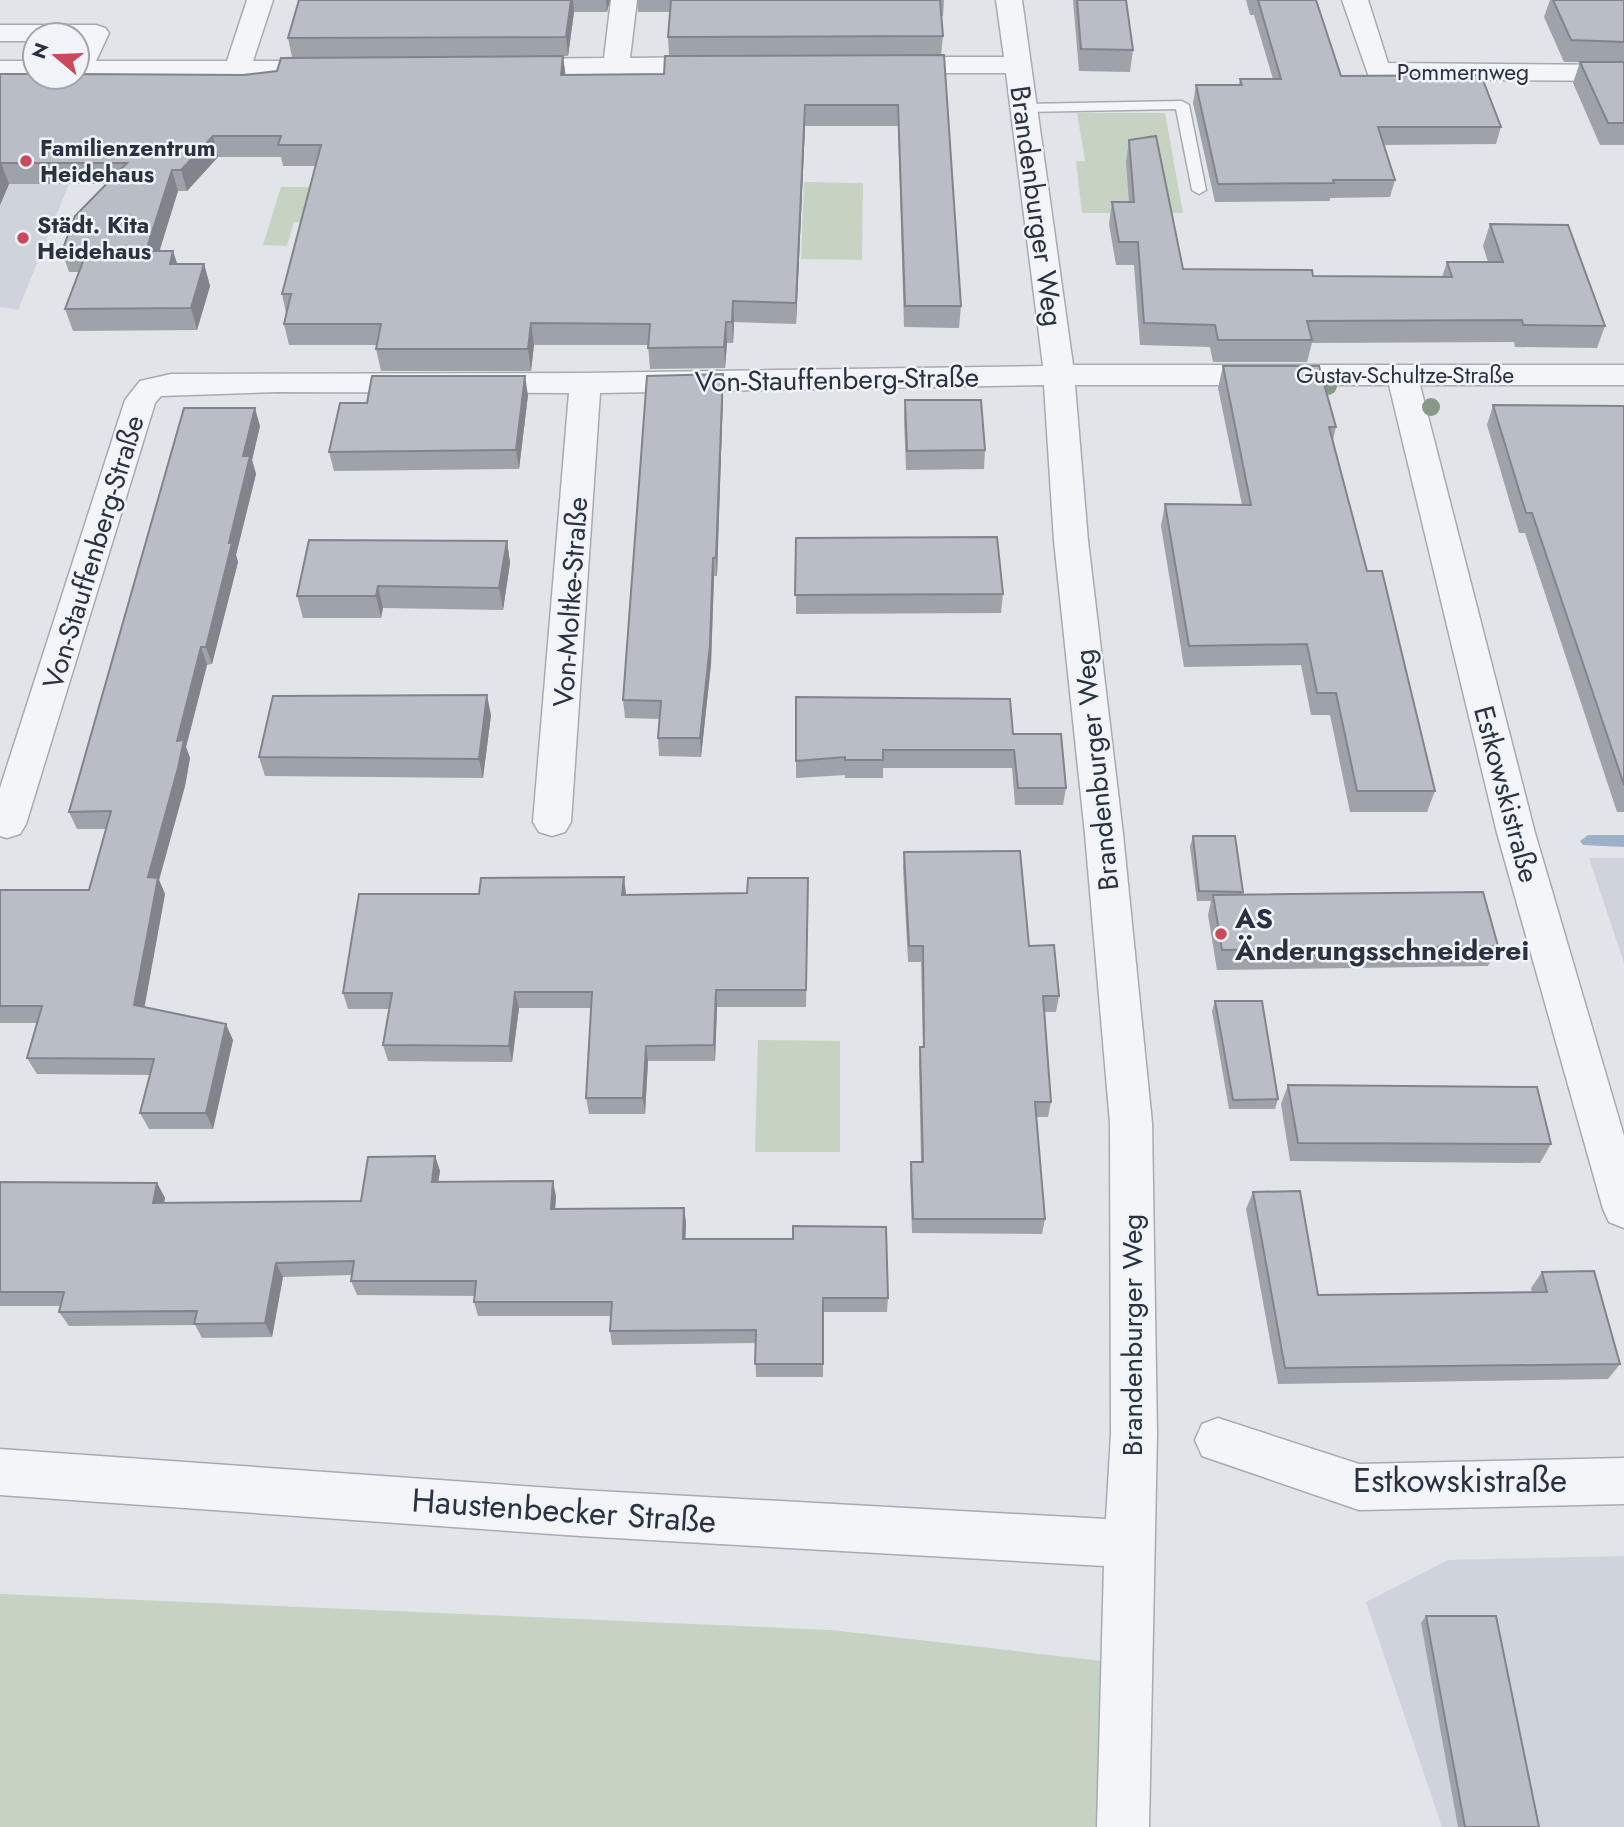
<svg xmlns="http://www.w3.org/2000/svg" width="1624" height="1827" viewBox="0 0 1624 1827" font-family="Jost,sans-serif">
<style>
.built{fill:#cfd3db}
.green{fill:#c6d3c2}
.lines{fill:none;stroke-linecap:round;stroke-linejoin:round}
.stream{fill:#9db2c9;fill-rule:evenodd}
.service-casing{stroke:#a6abb3;stroke-width:3}
.minor-casing{stroke:#a6abb3;stroke-width:3}
.service{fill:#f4f5f8;fill-rule:evenodd}
.minor{fill:#f4f5f8;fill-rule:evenodd}
.tree{fill:#879987}
.wall{fill:#9ea3aa}
.shaded-wall{fill:#81848b}
.building{fill:#b8bdc6;stroke:#81848b;stroke-width:2}
.poi-dot{fill:#cc495b;stroke:#f0f3f7;stroke-width:2.5}
.labels{text-anchor:middle;stroke-width:5;stroke-linejoin:round;paint-order:stroke}
.far-street-label{font-size:23px;fill:#2a3241;stroke:#f0f3f7}
.far-poi-label{font-size:23px;font-weight:bold;fill:#2a3241;stroke:#f0f3f7;text-anchor:start}
.street-label{font-size:28px;fill:#2a3241;stroke:#f0f3f7}
.poi-label{font-size:28px;font-weight:bold;fill:#2a3241;stroke:#f0f3f7;text-anchor:start}
.near-street-label{font-size:33px;fill:#2a3241;stroke:#f0f3f7}
</style>
<rect width="100%" height="100%" fill="#e1e4e9"/>
<g class="built">
<polygon points="0,122 75,169 18,310 0,307"/>
<polygon points="1589,858 1624,858 1624,963"/>
<polygon points="1624,1556 1624,1827 1442,1827 1366,1602 1448,1560"/>
</g>
<g class="green">
<polygon points="1077,113 1165,113 1183,213 1082,213 1076,161 1085,161"/>
<polygon points="804,182 863,183 862,260 801,259"/>
<polygon points="281,187 317,187 306,222 294,222 287,246 263,245"/>
<polygon points="758,1040 840,1041 840,1152 755,1152"/>
<polygon points="0,1594 831,1630 1111,1662 1100,1827 0,1827"/>
</g>
<g class="lines">
<polygon class="stream" points="1588,835 1624,835 1624,847 1583,845 1580,841"/>
<defs>
<polygon id="service" points="1182,101 1189,105 1206,190 1199,194 1192,190 1176,109 1025,112 1018,108 1025,104"/>
<g id="minor">
<polygon points="247,0 273,0 253,61 330,61 339,63 343,69 339,75 330,77 77,77 77,47 80,41 77,41 77,35 35,35 35,41 0,41 0,25 96,25 105,28 109,33 96,61 227,61"/>
<polygon points="611,0 637,0 630,58 715,57 724,59 728,65 724,71 715,73 513,75 504,73 500,67 504,61 513,59 604,58"/>
<polygon points="996,0 1022,0 1073,365 1624,365 1624,385 1420,385 1535,833 1624,1136 1624,1228 1609,1222 1603,1209 1497,833 1389,385 1075,385 1088,541 1123,834 1152,1123 1157,1434 1149,1827 1097,1827 1104,1566 580,1536 0,1495 0,1449 580,1490 1106,1519 1111,1434 1110,1123 1085,834 1054,541 1044,385 600,393 571,822 565,832 552,836 539,832 533,822 569,393 276,392 161,396 155,403 26,824 20,834 7,838 0,836 0,788 125,400 140,381 171,374 585,373 1043,366 1006,73 894,73 885,71 881,65 885,59 894,57 1004,57"/>
<polygon points="1342,0 1368,0 1388,63 1624,65 1624,81 1378,79 1369,77"/>
<rect x="0" y="61" width="35" height="16"/>
<polygon points="1218,1418 1359,1464 1624,1458 1624,1504 1359,1510 1202,1456 1195,1440 1202,1424"/>
</g>
</defs>
<use href="#service" class="service-casing"/>
<use href="#minor" class="minor-casing"/>
<use href="#service" class="service"/>
<use href="#minor" class="minor"/>
</g>
<g class="tree">
<circle cx="1328" cy="386" r="9"/>
<circle cx="1431" cy="407" r="9"/>
</g>
<g class="wall">
<polygon points="299,0 610,0 607,12 574,12 568,56 563,56 565,74 664,74 669,56 668,37 670,12 638,12 637,0 944,0 943,16 941,16 943,36 941,55 961,306 959,328 904,327 898,126 805,126 796,324 734,322 733,343 727,343 725,368 650,369 648,345 534,345 531,371 381,371 376,349 377,345 289,345 284,324 286,313 282,294 315,166 283,166 281,157 218,157 187,191 178,191 159,251 177,264 204,264 210,286 197,330 73,331 65,309 79,272 69,272 62,251 107,184 9,184 0,205 0,74 243,75 277,71 292,57 288,38"/>
<polygon points="1073,0 1126,0 1133,50 1130,72 1079,71"/>
<polygon points="1246,0 1316,0 1341,76 1501,127 1496,144 1383,145 1395,180 1390,197 1330,198 1330,201 1215,202 1193,103 1196,85 1239,85 1240,79 1273,79 1254,15 1250,15"/>
<polygon points="1550,0 1624,0 1624,145 1600,145 1573,83 1580,62 1564,62 1544,17"/>
<polygon points="1129,140 1183,269 1313,276 1442,277 1447,262 1488,262 1483,246 1490,224 1605,326 1597,348 1515,347 1514,342 1312,343 1307,362 1213,362 1210,347 1140,345 1134,265 1116,265 1109,224 1112,202 1129,202 1126,162"/>
<polygon points="1223,366 1336,427 1333,440 1367,571 1435,791 1427,812 1350,812 1330,715 1311,715 1301,665 1184,667 1161,526 1165,504 1242,505 1218,388"/>
<polygon points="723,393 717,576 714,576 711,664 701,757 659,756 658,738 659,719 625,718 623,700"/>
<polygon points="528,395 519,469 334,471 329,452 367,403"/>
<polygon points="905,400 985,450 984,469 906,470 904,420"/>
<polygon points="1493,405 1624,406 1624,812 1617,812 1525,533 1519,533 1487,425"/>
<polygon points="260,426 252,460 256,474 236,555 238,562 212,664 207,665 186,747 190,758 185,786 159,880 165,894 144,1007 233,1040 213,1129 149,1129 140,1113 150,1075 37,1074 27,1058 37,1023 0,1023 0,890 89,890 106,829 77,829 69,812"/>
<polygon points="796,538 1003,594 1001,613 796,614"/>
<polygon points="507,541 510,563 503,610 383,608 381,618 303,618 297,596"/>
<polygon points="796,697 1013,734 1066,788 1063,805 1015,805 1012,768 883,768 883,778 845,778 845,775 796,778"/>
<polygon points="491,715 483,778 265,776 259,757"/>
<polygon points="1193,836 1243,892 1243,895 1498,946 1488,966 1217,970 1208,915 1211,901 1197,901 1190,847"/>
<polygon points="904,852 1029,946 1059,996 1056,1012 1045,1012 1051,1102 1048,1117 1036,1117 1045,1219 1042,1234 912,1233 910,1177 911,1162 921,1162 919,1063 920,1047 923,1047 921,962 908,962 903,868"/>
<polygon points="808,878 806,1007 717,1007 715,1061 648,1061 645,1114 589,1114 586,1098 591,1008 519,1008 512,1062 388,1061 383,1045 389,1009 348,1009 343,993 626,895 747,893"/>
<polygon points="1215,1001 1278,1099 1275,1109 1229,1109 1212,1011"/>
<polygon points="1288,1085 1551,1144 1540,1163 1290,1161 1281,1104"/>
<polygon points="435,1156 440,1171 438,1182 556,1196 555,1209 684,1208 686,1223 685,1239 888,1298 887,1312 823,1312 823,1377 756,1377 755,1343 612,1345 610,1331 611,1316 478,1316 474,1302 474,1296 357,1295 351,1281 352,1275 283,1277 272,1337 202,1338 195,1325 69,1326 59,1312 61,1306 0,1306 0,1182 157,1183 165,1198 164,1203 361,1201"/>
<polygon points="1253,1192 1318,1295 1532,1293 1531,1288 1542,1272 1620,1364 1608,1379 1278,1384 1246,1209"/>
<polygon points="1426,1616 1539,1827 1458,1827 1421,1623"/>
</g>
<g class="shaded-wall">
<polygon points="571,0 573,0 574,12 568,56 566,37"/>
<polygon points="606,0 610,0 607,12"/>
<polygon points="563,56 566,78 561,75"/>
<polygon points="805,105 805,126 796,324 796,303"/>
<polygon points="213,136 218,157 187,191 181,170"/>
<polygon points="1,163 9,184 0,205 0,165"/>
<polygon points="172,170 178,191 153,272 146,251"/>
<polygon points="173,251 180,272 170,264"/>
<polygon points="204,264 210,286 197,330 191,308"/>
<polygon points="733,301 734,322 733,343 732,322"/>
<polygon points="726,322 727,343 725,368 724,347"/>
<polygon points="531,323 534,345 531,371 528,349"/>
<polygon points="723,374 723,393 717,576 716,558"/>
<polygon points="525,376 528,395 519,469 516,450"/>
<polygon points="255,408 260,426 252,460 256,474 236,555 238,562 212,664 206,647 229,543 243,456"/>
<polygon points="507,541 510,563 503,610 499,588"/>
<polygon points="713,558 714,576 711,664 701,757 700,738"/>
<polygon points="378,586 383,608 381,618 376,596"/>
<polygon points="201,647 207,665 186,747 190,758 185,786 159,880 165,894 142,1021 134,1005 148,877 177,741"/>
<polygon points="487,695 491,715 483,778 479,759"/>
<polygon points="624,877 626,894 624,911 622,895"/>
<polygon points="716,990 717,1007 715,1061 714,1045"/>
<polygon points="515,992 519,1008 512,1062 509,1046"/>
<polygon points="226,1024 233,1040 213,1129 206,1113"/>
<polygon points="646,1046 648,1061 645,1114 643,1098"/>
<polygon points="435,1156 440,1171 436,1196 432,1182"/>
<polygon points="553,1181 556,1196 554,1223 551,1209"/>
<polygon points="157,1183 165,1198 161,1217 153,1203"/>
<polygon points="684,1208 686,1223 685,1253 683,1239"/>
<polygon points="276,1263 283,1277 272,1337 265,1323"/>
</g>
<g class="building">
<polygon points="299,0 571,0 566,37 288,38"/>
<polygon points="671,0 940,0 943,36 668,37"/>
<polygon points="1077,0 1126,0 1133,50 1081,49"/>
<polygon points="1258,0 1316,0 1341,76 1481,75 1501,127 1378,127 1395,180 1333,180 1334,183 1218,184 1196,85 1242,85 1240,79 1281,79"/>
<polygon points="1553,0 1624,0 1624,42 1571,40"/>
<polygon points="944,55 961,306 905,306 898,105 805,105 796,303 733,301 732,322 726,322 724,347 648,348 650,324 531,323 528,349 376,349 381,324 284,324 291,294 282,294 321,145 278,145 281,136 213,136 181,170 172,170 146,251 173,251 170,264 204,264 191,308 65,309 87,251 62,251 75,216 127,163 1,163 0,165 0,74 35,74 35,77 77,77 77,74 243,75 277,71 281,58 563,56 561,75 664,74 665,56"/>
<polygon points="1580,62 1624,62 1624,123 1608,123"/>
<polygon points="1156,136 1183,269 1312,270 1313,276 1452,277 1447,262 1503,262 1490,224 1568,225 1605,326 1523,325 1522,320 1307,321 1312,340 1218,340 1215,325 1144,323 1138,242 1119,242 1112,202 1134,202 1129,140"/>
<polygon points="1223,366 1319,366 1336,427 1329,427 1367,571 1382,571 1435,791 1357,791 1336,693 1317,693 1307,644 1189,646 1165,504 1251,505"/>
<polygon points="723,374 716,558 713,558 710,645 700,738 658,738 661,701 623,700 647,376"/>
<polygon points="372,376 525,376 516,450 329,452 340,403 367,403"/>
<polygon points="905,400 981,400 985,450 907,451"/>
<polygon points="1493,405 1624,406 1624,785 1532,513 1526,513"/>
<polygon points="184,408 255,408 243,456 250,456 229,543 232,543 206,647 201,647 177,741 184,740 178,768 148,877 158,878 134,1005 226,1024 206,1113 140,1113 154,1059 27,1058 42,1006 0,1006 0,890 89,890 111,811 69,812"/>
<polygon points="997,537 1003,594 795,595 796,538"/>
<polygon points="309,540 507,541 499,588 378,586 376,596 297,596"/>
<polygon points="487,695 479,759 259,757 273,696"/>
<polygon points="796,697 1010,699 1013,734 1061,734 1066,788 1018,788 1014,750 883,750 883,760 845,760 845,757 796,761"/>
<polygon points="1193,836 1235,836 1243,892 1199,891"/>
<polygon points="1020,851 1029,946 1054,945 1059,996 1043,996 1051,1102 1035,1102 1045,1219 913,1219 911,1162 923,1162 920,1047 924,1047 923,946 909,946 904,852"/>
<polygon points="624,877 622,895 747,893 748,878 808,878 806,990 716,990 714,1045 646,1046 643,1098 586,1098 592,992 515,992 509,1046 383,1045 392,993 343,993 359,894 479,894 481,878"/>
<polygon points="1483,892 1498,946 1222,950 1213,895"/>
<polygon points="1215,1001 1262,1001 1278,1099 1233,1100"/>
<polygon points="1288,1085 1537,1087 1551,1144 1298,1143"/>
<polygon points="435,1156 432,1182 553,1181 551,1209 684,1208 683,1239 793,1239 793,1226 886,1227 888,1298 823,1298 823,1364 755,1364 756,1330 610,1331 612,1302 474,1302 476,1281 351,1281 354,1261 276,1263 265,1323 194,1324 197,1311 59,1312 64,1292 0,1292 0,1182 157,1183 153,1203 361,1201 368,1157"/>
<polygon points="1300,1191 1318,1295 1547,1292 1542,1272 1594,1271 1620,1364 1285,1368 1253,1192"/>
<polygon points="1426,1616 1496,1616 1539,1827 1465,1827"/>
</g>
<g class="poi-dot">
<circle cx="26" cy="161" r="7"/>
<circle cx="23" cy="238" r="7"/>
<circle cx="1221" cy="934" r="7"/>
</g>
<g class="labels">
<g class="far-street-label">
<text x="1463" y="80">Pommernweg</text>
<text x="1405" y="383">Gustav-Schultze-Straße</text>
</g>
<g class="far-poi-label">
<text x="40" y="156">Familienzentrum<tspan x="40" dy="26">Heidehaus</tspan></text>
<text x="37" y="233">Städt. Kita<tspan x="37" dy="26">Heidehaus</tspan></text>
</g>
<g class="street-label">
<text transform="translate(1037 206) rotate(82)" y="10">Brandenburger Weg</text>
<text transform="translate(837 379) rotate(-1)" y="10">Von-Stauffenberg-Straße</text>
<text transform="translate(93 552) rotate(-73)" y="10">Von-Stauffenberg-Straße</text>
<text transform="translate(570 602) rotate(-86)" y="10">Von-Moltke-Straße</text>
<text transform="translate(1096 770) rotate(-96)" y="10">Brandenburger Weg</text>
<text transform="translate(1507 794) rotate(75)" y="10">Estkowskistraße</text>
<text transform="translate(1132 1335) rotate(-90)" y="10">Brandenburger Weg</text>
</g>
<g class="poi-label">
<text x="1235" y="928">AS<tspan x="1235" dy="32">Änderungsschneiderei</tspan></text>
</g>
<g class="near-street-label">
<text x="1460" y="1492">Estkowskistraße</text>
<text transform="translate(564 1510) rotate(4)" y="12">Haustenbecker Straße</text>
</g>
</g>
<g transform="translate(56 56) rotate(289)"><circle r="33" fill="#f0f3f7" stroke="#a1a6ae" stroke-width="2"/>
<path d="M0-5L12 26L0 18L-12 26Z" fill="#cc495b"/>
<text y="-10" font-size="19" font-weight="bold" text-anchor="middle" fill="#2a3241">N</text>
</g>
</svg>
